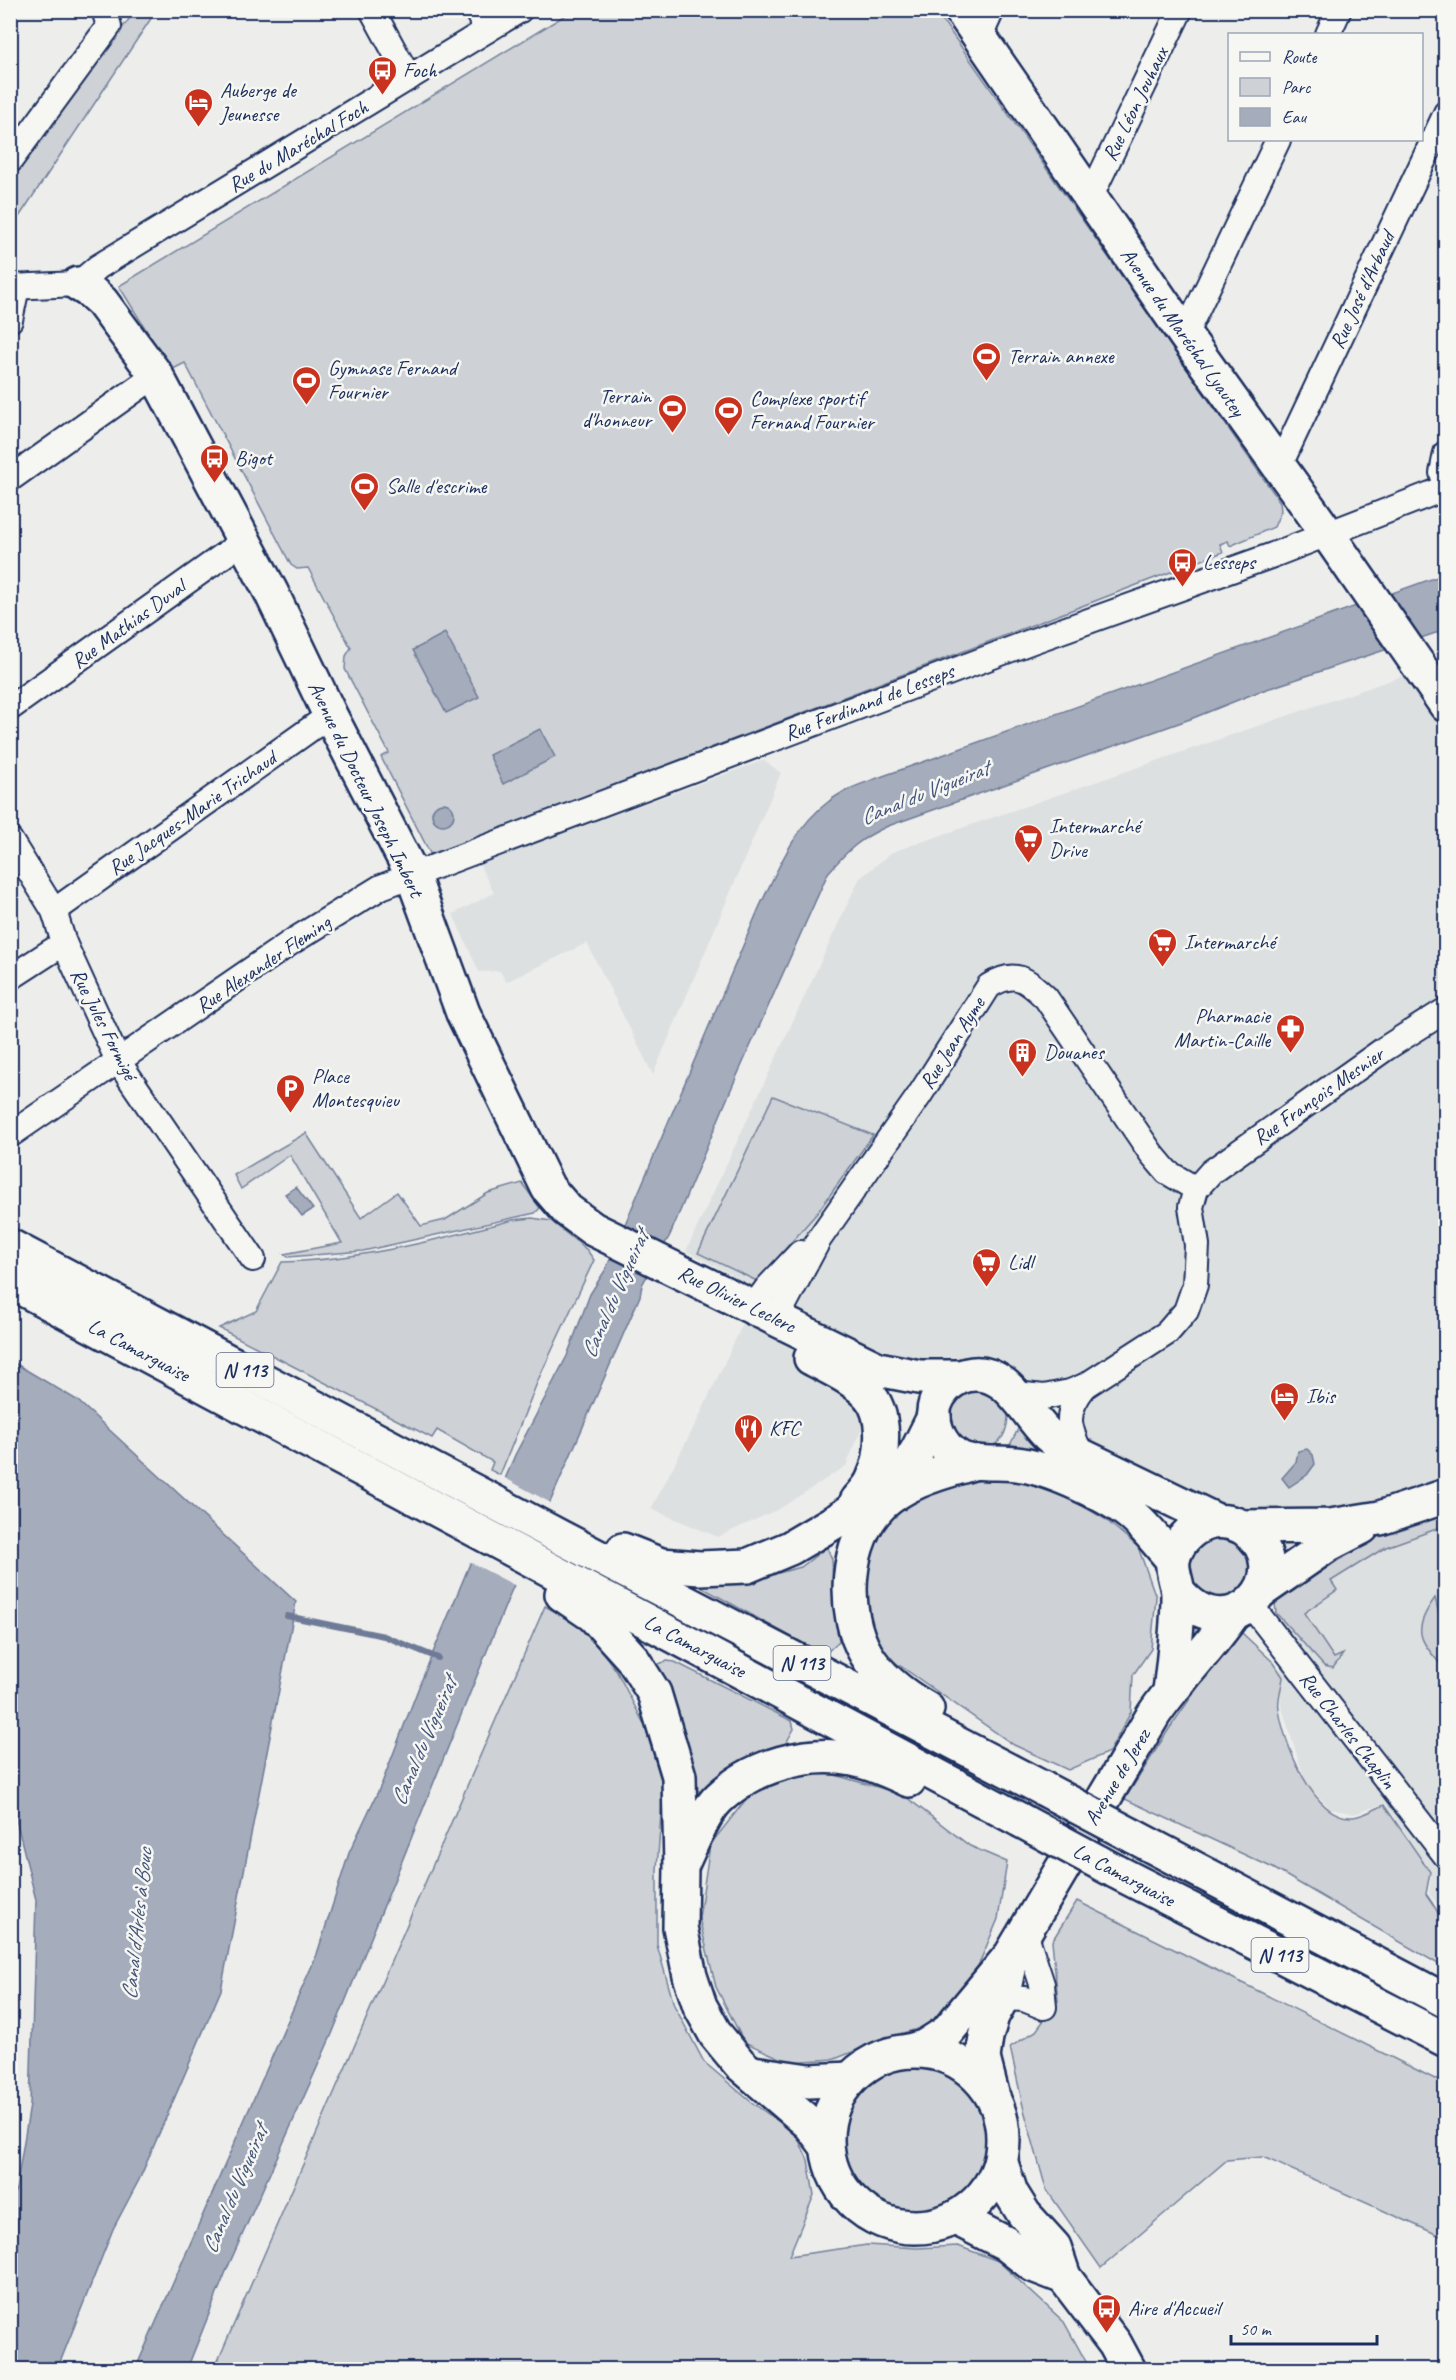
<svg xmlns="http://www.w3.org/2000/svg" width="1456" height="2380" viewBox="0 0 1456 2380" font-family="Caveat,sans-serif">
<style>
.built{fill:#dde0e1}
.green{fill:#ced2d7;stroke:#74809a;stroke-width:1.5}
.water{fill:#a5acbc;stroke:#6e7a96;stroke-width:1.5}
.pier{fill:#edeeec}
.lines{fill:none;stroke-linecap:round;stroke-linejoin:round}
.stream{stroke:#6e7a96;stroke-width:6}
.street-casing{stroke:#1b2f5e;stroke-width:28}
.secondary-casing{stroke:#1b2f5e;stroke-width:38}
.highway-casing{stroke:#1b2f5e;stroke-width:38}
.street{stroke:#f6f6f2;stroke-width:24}
.secondary{stroke:#f6f6f2;stroke-width:33}
.highway{stroke:#f6f6f2;stroke-width:33}
.highway-bridge-casing{stroke:#1b2f5e;stroke-width:38;stroke-linecap:butt}
.highway-bridge{stroke:#f6f6f2;stroke-width:33}
.labels{text-anchor:middle;stroke-width:5;stroke-linejoin:round;paint-order:stroke}
.shield{fill:#f6f6f2;stroke:#5d6b8a;stroke-width:1.5}
.shield-label{font-size:20px;font-weight:bold;fill:#1b2f5e}
.poi-label{font-size:21px;fill:#1b2f5e;stroke:#f6f6f2;text-anchor:start}
.street-label{font-size:21px;fill:#1b2f5e;stroke:#f6f6f2}
.water-label{font-size:22px;font-style:italic;fill:#44547a;stroke:#f6f6f2}
</style>
<rect width="100%" height="100%" fill="#edeeec"/>
<filter id="ink" filterUnits="userSpaceOnUse"><feTurbulence type="fractalNoise" baseFrequency=".0167" numOctaves="2"/><feDisplacementMap in="SourceGraphic" scale="12" xChannelSelector="R" yChannelSelector="G"/><feConvolveMatrix kernelMatrix="1 2 1 2 8 2 1 2 1" color-interpolation-filters="sRGB"/></filter>
<g filter="url(#ink)">
<g class="built">
<polygon points="1445,663 1445,1913 1429,1894 1431,1872 1385,1803 1355,1814 1331,1809 1306,1784 1281,1705 1281,1622 1277,1592 1098,1447 1022,1380 979,1357 884,1362 863,1426 846,1466 781,1508 718,1537 651,1509 698,1419 759,1289 686,1251 859,879 892,852 1414,672"/>
<polygon points="764,760 781,773 653,1075 587,943 506,982 500,971 479,972 453,914 494,893 479,864"/>
</g>
<g class="green">
<polygon points="135,11 156,11 11,229 11,178"/>
<polygon points="572,11 936,11 1280,502 1281,511 1274,527 1230,546 1228,541 1220,544 1223,552 431,855 381,757 389,753 345,669 346,656 351,648 308,568 297,569 291,565 185,363 171,370 119,286"/>
<polygon points="773,1096 873,1135 817,1213 757,1281 698,1253"/>
<polygon points="306,1133 361,1218 397,1192 421,1226 445,1220 488,1193 522,1183 540,1208 535,1213 363,1251 288,1257 284,1254 342,1243 290,1155 241,1189 234,1175"/>
<path d="M532,1218L551,1221L587,1250L594,1260L539,1378L500,1475L490,1470L493,1462L437,1430L432,1438L219,1328L256,1311L282,1262C360,1260 437,1240 513,1220Z"/>
<path d="M972,1381L1007,1403C1010,1420 1007,1443 987,1448C978,1450 962,1445 953,1443L944,1400Z"/>
<polygon points="1020,1425 1049,1455 1007,1451"/>
<polygon points="965,1479 1010,1479 1052,1488 1105,1519 1138,1547 1156,1597 1151,1649 1133,1675 1131,1712 1109,1752 1068,1770 1014,1745 879,1651 862,1616 862,1569 883,1525 917,1496"/>
<polygon points="1445,1512 1445,1526 1386,1547 1331,1581 1337,1590 1304,1613 1334,1658 1343,1654 1333,1668 1324,1666 1276,1613 1275,1603 1284,1592 1346,1549 1387,1532"/>
<path d="M1227,1536L1245,1545L1253,1574C1250,1579 1247,1586 1243,1590C1240,1593 1234,1594 1230,1596C1197,1608 1175,1561 1204,1541C1210,1537 1219,1537 1227,1536Z"/>
<polygon points="827,1547 832,1559 833,1600 839,1641 824,1655 694,1583 744,1582 801,1567"/>
<path d="M1435,1598L1445,1638V1670C1422,1641 1409,1634 1435,1598Z"/>
<polygon points="545,1606 583,1627 616,1670 644,1724 663,1786 657,1869 657,1945 674,2005 704,2062 750,2101 796,2134 808,2160 814,2195 789,2256 867,2245 917,2248 958,2246 998,2261 1064,2322 1090,2369 214,2370"/>
<path d="M1242,1633L1274,1663L1283,1677C1282,1687 1277,1700 1279,1709C1283,1741 1313,1820 1353,1817C1363,1816 1375,1809 1384,1805L1430,1872L1426,1894C1448,1924 1445,1931 1445,1968L1273,1868L1125,1799L1169,1729L1230,1641Z"/>
<polygon points="667,1661 675,1662 792,1721 794,1729 786,1743 750,1758 718,1776 700,1792 694,1787 656,1665"/>
<polygon points="794,1774 831,1774 902,1794 970,1846 1007,1862 998,1919 978,1966 930,2026 891,2036 835,2059 789,2062 744,2042 716,1987 699,1918 710,1845 747,1798"/>
<polygon points="1077,1901 1445,2084 1445,2238 1263,2157 1227,2160 1101,2268 1046,2189 1023,2106 1010,2047 1036,2031 1058,2001 1052,1941"/>
<circle cx="915" cy="2138" r="72"/>
</g>
<g class="water">
<path d="M1445,574V630L1258,692L1193,718L888,826C859,839 848,850 828,873L732,1087L670,1235L642,1285L640,1296L510,1594L332,2034L227,2269L187,2369L135,2370L317,1954L349,1853L382,1783L420,1684L515,1455L567,1356L590,1294L606,1269L759,908C777,871 794,827 828,802C844,789 864,783 883,776C1071,710 1258,641 1445,574Z"/>
<polygon points="445,633 479,697 446,713 413,650"/>
<polygon points="540,729 555,757 503,784 489,755"/>
<circle cx="443" cy="814" r="11"/>
<polygon points="296,1187 313,1209 302,1216 285,1194"/>
<polygon points="11,1361 77,1400 296,1602 221,1990 140,2178 113,2229 57,2370 10,2369 11,2203 16,2189 30,2105 36,1900 10,1795"/>
<polygon points="1307,1449 1313,1455 1315,1464 1307,1475 1289,1487 1282,1478 1296,1462 1298,1451"/>
</g>
<polygon class="pier" points="503,1477 551,1503 516,1586 468,1561"/>
<g class="lines">
<polyline class="stream" points="287,1616 384,1636 438,1658"/>
<defs>
<g id="street">
<polyline points="372,10 409,78"/>
<polyline points="476,10 487,30"/>
<polyline points="1328,34 1339,10"/>
<polyline points="980,37 992,10"/>
<polyline points="10,161 109,26 104,10"/>
<polyline points="1090,198 1180,10"/>
<polyline points="10,287 78,284 98,267 520,10"/>
<polyline points="10,320 17,287"/>
<polyline points="1185,335 1278,140"/>
<polyline points="1446,453 1442,473 1446,484"/>
<polyline points="1279,467 1446,113"/>
<polyline points="10,479 156,375"/>
<polyline points="10,708 245,540"/>
<polyline points="10,840 54,911 64,943 118,1061 253,1259"/>
<polyline points="54,911 330,715"/>
<polyline points="10,978 64,943"/>
<polyline points="10,1135 293,941 381,887 1030,642 1273,555 1446,488"/>
<polyline points="754,1306 767,1288 800,1253"/>
<path d="M777,1318L819,1239L919,1096L989,986C1015,969 1026,979 1046,998L1151,1153L1167,1172L1196,1189"/>
<polyline points="1015,1394 1044,1397 1070,1392 1085,1386 1167,1333 1186,1311 1195,1285 1197,1245 1191,1207 1196,1189 1211,1172 1386,1048 1446,1010"/>
<path d="M1082,1456C1068,1427 1063,1413 1085,1386"/>
<polyline points="1250,1604 1446,1856"/>
<polyline points="1002,1998 1024,1999 1044,2007 1042,1984 1025,1932"/>
</g>
<g id="secondary">
<polyline points="961,10 1185,335 1327,533 1446,705"/>
<polyline points="78,284 91,292 102,302 156,375 271,592 330,715 412,874 463,1013 548,1188 567,1210 593,1229 878,1369 919,1377 957,1377"/>
<polyline points="1243,1527 1330,1526 1380,1518 1446,1496"/>
<path d="M1173,1560C1160,1546 1148,1529 1133,1516C1111,1496 1052,1470 1023,1465C1004,1461 976,1466 960,1458C939,1447 926,1417 939,1396C946,1385 954,1378 967,1375C1005,1366 1024,1411 1046,1433C1052,1440 1061,1444 1068,1449L1217,1521"/>
<polyline points="1261,1591 1329,1544 1362,1527"/>
<path d="M1170,1691C1174,1659 1178,1628 1178,1595C1178,1583 1171,1572 1173,1559C1177,1544 1188,1531 1202,1525C1216,1519 1233,1521 1245,1529C1304,1571 1230,1656 1178,1591"/>
<circle cx="915" cy="2139" r="88"/>
<path d="M909,2051L924,2047L946,2033L1011,1955L1154,1714C1178,1679 1209,1649 1233,1614"/>
<polyline points="993,2097 983,2058 986,2037 992,2016 1002,1998 1009,1965"/>
<polyline points="1001,2163 1011,2193 1024,2214 1054,2247 1064,2277 1115,2344 1129,2370"/>
<polyline points="956,2218 1005,2243 1033,2265 1064,2277"/>
</g>
<g id="highway">
<polyline points="10,1246 560,1537 1044,1789"/>
<polyline points="10,1282 1020,1820"/>
<path d="M811,1358C830,1368 852,1378 867,1393C887,1413 884,1455 873,1479C870,1487 863,1494 857,1501"/>
<polyline points="623,1550 661,1565 700,1568 747,1566 790,1548 841,1518 902,1475 918,1449 934,1417"/>
<polyline points="562,1594 593,1615 632,1658 654,1693 679,1776 681,1867 680,1927 690,1976 700,2006 716,2035 740,2064 810,2124 826,2145"/>
<path d="M927,1709C904,1696 880,1678 866,1654C841,1612 845,1540 881,1505C907,1480 944,1472 976,1462"/>
<polyline points="1133,1836 1446,2001"/>
<path d="M683,1862C692,1843 704,1812 719,1798C752,1766 808,1750 853,1759C872,1763 892,1772 909,1780"/>
<polyline points="1115,1871 1446,2040"/>
<polyline points="753,2073 809,2081 850,2079"/>
</g>
</defs>
<use href="#street" class="street-casing"/>
<use href="#secondary" class="secondary-casing"/>
<use href="#highway" class="highway-casing"/>
<use href="#street" class="street"/>
<use href="#secondary" class="secondary"/>
<use href="#highway" class="highway"/>
<defs>
<g id="highway-bridge">
<polyline points="1044,1789 1133,1836"/>
<polyline points="1020,1820 1115,1871"/>
</g>
</defs>
<use href="#highway-bridge" class="highway-bridge-casing"/>
<use href="#highway-bridge" class="highway-bridge"/>
</g>
</g>
<defs>
<symbol id="bus-pin" viewBox="-11 -11 22 30"><path d="M0 17L-7.5 6A9.5 9.5 0 1 1 7.5 6Z" fill="#c8321e" stroke="#f6f6f2"/><path d="M-5-6H5V4H4V6H2V4H-2V6H-4V4H-5ZM-3.5-4V0h7V-4ZM-3.5 1.2v1.5H-2V1.2ZM2 1.2v1.5H3.5V1.2Z" fill="#fff"/></symbol>
<symbol id="hotel-pin" viewBox="-11 -11 22 30"><path d="M0 17L-7.5 6A9.5 9.5 0 1 1 7.5 6Z" fill="#c8321e" stroke="#f6f6f2"/><path d="M-6-4.5h1.5V1H6V5H4.5V3h-9V5H-6ZM-4 0a1.8 1.8 0 1 1 3.6 0ZM.5 0V-2.5h3Q6-2.5 6 0Z" fill="#fff"/></symbol>
<symbol id="stadium-pin" viewBox="-11 -11 22 30"><path d="M0 17L-7.5 6A9.5 9.5 0 1 1 7.5 6Z" fill="#c8321e" stroke="#f6f6f2"/><path d="M0-5a6.5 5 0 1 0 0 10a6.5 5 0 1 0 0-10ZM-3.5-1.8h7v3.6h-7Z" fill="#fff"/></symbol>
<symbol id="supermarket-pin" viewBox="-11 -11 22 30"><path d="M0 17L-7.5 6A9.5 9.5 0 1 1 7.5 6Z" fill="#c8321e" stroke="#f6f6f2"/><path d="M-6-5.5h2.5l.6 2H6L4.5 2H-2.5L-4.4-4H-6ZM-1.5 3.2a1.3 1.3 0 1 0 .1 0ZM3 3.2a1.3 1.3 0 1 0 .1 0Z" fill="#fff"/></symbol>
<symbol id="pharmacy-pin" viewBox="-11 -11 22 30"><path d="M0 17L-7.5 6A9.5 9.5 0 1 1 7.5 6Z" fill="#c8321e" stroke="#f6f6f2"/><path d="M-2-6h4v4h4v4h-4v4h-4v-4h-4v-4h4Z" fill="#fff"/></symbol>
<symbol id="building-pin" viewBox="-11 -11 22 30"><path d="M0 17L-7.5 6A9.5 9.5 0 1 1 7.5 6Z" fill="#c8321e" stroke="#f6f6f2"/><path d="M-4-6H4V6H1V3H-1V6H-4ZM-2.5-4.3h1.7v1.8h-1.7ZM.8-4.3h1.7v1.8H.8ZM-2.5-1h1.7V.8h-1.7ZM.8-1h1.7V.8H.8Z" fill="#fff"/></symbol>
<symbol id="parking-pin" viewBox="-11 -11 22 30"><path d="M0 17L-7.5 6A9.5 9.5 0 1 1 7.5 6Z" fill="#c8321e" stroke="#f6f6f2"/><path d="M-3.5-5.5H1a3.5 3.5 0 0 1 0 7H-1V5.5H-3.5ZM-1-3.4V-.6H.8a1.4 1.4 0 0 0 0-2.8Z" fill="#fff"/></symbol>
<symbol id="restaurant-pin" viewBox="-11 -11 22 30"><path d="M0 17L-7.5 6A9.5 9.5 0 1 1 7.5 6Z" fill="#c8321e" stroke="#f6f6f2"/><path d="M-5-6h1v4h1v-4h1v4h1v-4h1v5L-1.5 .5V6h-2V.5L-5-1ZM5-6V6H3V1.5H1.5Q1.5-4 5-6Z" fill="#fff"/></symbol>
</defs>
<g fill-rule="evenodd">
<use href="#bus-pin" x="366" y="54" width="33" height="45"/>
<use href="#hotel-pin" x="182" y="86" width="33" height="45"/>
<use href="#stadium-pin" x="970" y="340" width="33" height="45"/>
<use href="#stadium-pin" x="290" y="364" width="33" height="45"/>
<use href="#stadium-pin" x="656" y="392" width="33" height="45"/>
<use href="#stadium-pin" x="712" y="394" width="33" height="45"/>
<use href="#bus-pin" x="198" y="442" width="33" height="45"/>
<use href="#stadium-pin" x="348" y="470" width="33" height="45"/>
<use href="#bus-pin" x="1166" y="546" width="33" height="45"/>
<use href="#supermarket-pin" x="1012" y="822" width="33" height="45"/>
<use href="#supermarket-pin" x="1146" y="926" width="33" height="45"/>
<use href="#pharmacy-pin" x="1274" y="1012" width="33" height="45"/>
<use href="#building-pin" x="1006" y="1036" width="33" height="45"/>
<use href="#parking-pin" x="274" y="1072" width="33" height="45"/>
<use href="#supermarket-pin" x="970" y="1246" width="33" height="45"/>
<use href="#hotel-pin" x="1268" y="1380" width="33" height="45"/>
<use href="#restaurant-pin" x="732" y="1412" width="33" height="45"/>
<use href="#bus-pin" x="1090" y="2292" width="33" height="45"/>
</g>
<g class="labels">
<g class="shield">
<rect x="216.5" y="1353" width="57" height="34" rx="4.5"/>
<rect x="773.5" y="1646" width="57" height="34" rx="4.5"/>
<rect x="1251.5" y="1938" width="57" height="34" rx="4.5"/>
</g>
<g class="shield-label">
<text x="245" y="1377">N 113</text>
<text x="802" y="1670">N 113</text>
<text x="1280" y="1962">N 113</text>
</g>
<g class="poi-label">
<text x="403" y="77">Foch</text>
<text x="220" y="97">Auberge de<tspan x="220" dy="24">Jeunesse</tspan></text>
<text x="1008" y="363">Terrain annexe</text>
<text x="328" y="375">Gymnase Fernand<tspan x="328" dy="24">Fournier</tspan></text>
<text x="651" y="403" text-anchor="end">Terrain<tspan x="651" dy="24">d'honneur</tspan></text>
<text x="750" y="405">Complexe sportif<tspan x="750" dy="24">Fernand Fournier</tspan></text>
<text x="235" y="465">Bigot</text>
<text x="386" y="493">Salle d'escrime</text>
<text x="1203" y="569">Lesseps</text>
<text x="1049" y="833">Intermarché<tspan x="1049" dy="24">Drive</tspan></text>
<text x="1184" y="949">Intermarché</text>
<text x="1270" y="1023" text-anchor="end">Pharmacie<tspan x="1270" dy="24">Martin-Caille</tspan></text>
<text x="1044" y="1059">Douanes</text>
<text x="312" y="1083">Place<tspan x="312" dy="24">Montesquieu</tspan></text>
<text x="1008" y="1269">Lidl</text>
<text x="1306" y="1403">Ibis</text>
<text x="769" y="1435">KFC</text>
<text x="1128" y="2315">Aire d'Accueil</text>
</g>
<g class="street-label">
<text transform="translate(1135 104) rotate(-64)" y="7">Rue Léon Jouhaux</text>
<text transform="translate(298 146) rotate(-31)" y="7">Rue du Maréchal Foch</text>
<text transform="translate(1362 290) rotate(-65)" y="7">Rue José d'Arbaud</text>
<text transform="translate(1183 332) rotate(55)" y="7">Avenue du Maréchal Lyautey</text>
<text transform="translate(128 624) rotate(-36)" y="7">Rue Mathias Duval</text>
<text transform="translate(869 702) rotate(-21)" y="7">Rue Ferdinand de Lesseps</text>
<text transform="translate(366 789) rotate(64)" y="7">Avenue du Docteur Joseph Imbert</text>
<text transform="translate(192 813) rotate(-35)" y="7">Rue Jacques-Marie Trichaud</text>
<text transform="translate(263 964) rotate(-34)" y="7">Rue Alexander Fleming</text>
<text transform="translate(104 1024) rotate(63)" y="7">Rue Jules Formigé</text>
<text transform="translate(952 1043) rotate(-58)" y="7">Rue Jean Ayme</text>
<text transform="translate(1318 1096) rotate(-35)" y="7">Rue François Mesnier</text>
<text transform="translate(737 1299) rotate(26)" y="7">Rue Olivier Leclerc</text>
<text transform="translate(139 1350) rotate(28)" y="7">La Camarguaise</text>
<text transform="translate(695 1646) rotate(28)" y="7">La Camarguaise</text>
<text transform="translate(1348 1730) rotate(52)" y="7">Rue Charles Chaplin</text>
<text transform="translate(1117 1777) rotate(-59)" y="7">Avenue de Jerez</text>
<text transform="translate(1124 1875) rotate(28)" y="7">La Camarguaise</text>
</g>
<g class="water-label">
<text transform="translate(924 792) rotate(-22)" y="8">Canal du Vigueirat</text>
<text transform="translate(614 1294) rotate(-66)" y="8">Canal du Vigueirat</text>
<text transform="translate(423 1741) rotate(-67)" y="8">Canal du Vigueirat</text>
<text transform="translate(136 1924) rotate(-84)" y="8">Canal d'Arles à Bouc</text>
<text transform="translate(234 2189) rotate(-67)" y="8">Canal du Vigueirat</text>
</g>
</g>
<rect width="1456" height="2380" fill="none" stroke="#f6f6f2" stroke-width="36"/>
<rect x="18" y="18" width="1420" height="2344" fill="none" stroke="#1b2f5e" stroke-width="2" filter="url(#ink)"/>
<rect x="1228" y="33" width="195" height="108" fill="#f6f6f2" stroke="#9ea6b7" stroke-width="1.5"/>
<rect x="1240" y="52" width="30" height="9" fill="#f6f6f2" stroke="#9ea6b7" stroke-width="1.5"/>
<text x="1282" y="63" font-size="18" fill="#1b2f5e">Route</text>
<rect x="1240" y="78" width="30" height="18" fill="#ced2d7" stroke="#9ea6b7" stroke-width="1.5"/>
<text x="1282" y="93" font-size="18" fill="#1b2f5e">Parc</text>
<rect x="1240" y="108" width="30" height="18" fill="#a5acbc" stroke="#9ea6b7" stroke-width="1.5"/>
<text x="1282" y="123" font-size="18" fill="#1b2f5e">Eau</text>
<path d="M1231 2335v9h146v-9" fill="none" stroke="#1b2f5e" stroke-width="3"/>
<text x="1240" y="2335" font-size="18" fill="#1b2f5e" stroke="#f6f6f2" stroke-width="4.5" paint-order="stroke">50 m</text>
</svg>
